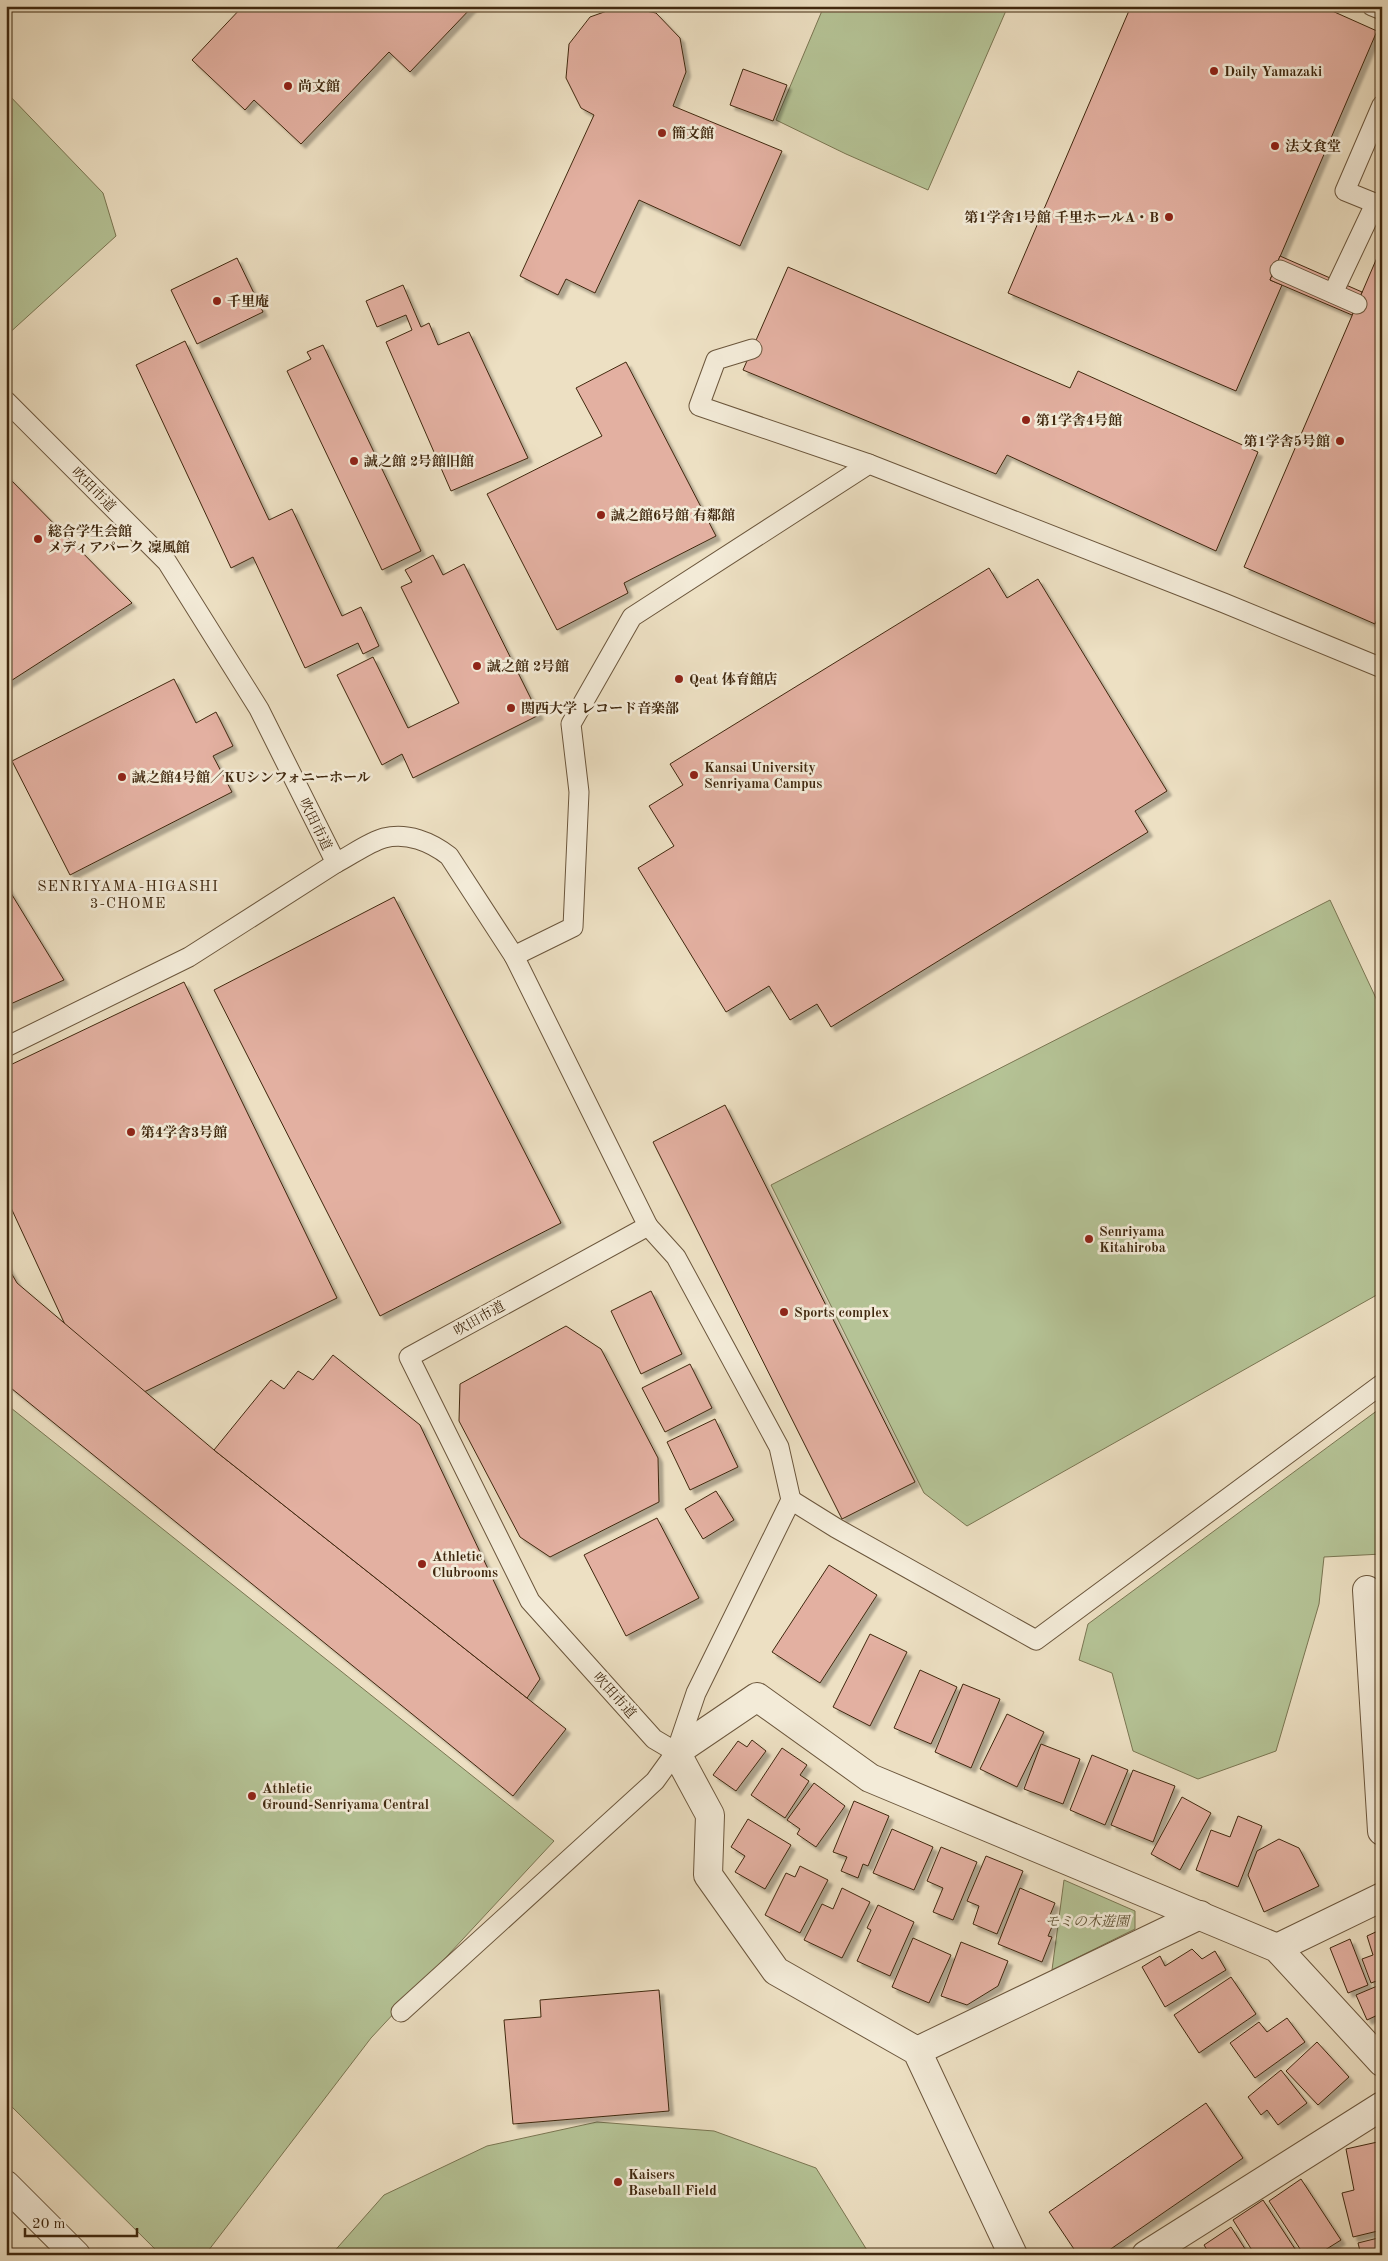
<svg xmlns="http://www.w3.org/2000/svg" width="1388" height="2261" viewBox="0 0 1388 2261" font-family="'Old Standard TT','Noto Serif JP',serif">
<style>
.green{fill:#b5c396;stroke:#7a7652}
.building{fill:#e3b0a1;stroke:#40280f;filter:url(#shadow)}
.lines{fill:none;stroke-linecap:round;stroke-linejoin:round}
.service-casing{stroke:#6b563c;stroke-width:21}
.minor-casing{stroke:#6b563c;stroke-width:30}
.service{stroke:#f3ebd8;stroke-width:19}
.minor{stroke:#f3ebd8;stroke-width:28}
.poi-dot{fill:#8f2418;stroke:#f3ebd8;stroke-width:2}
.labels{text-anchor:middle;stroke-width:5;stroke-linejoin:round;paint-order:stroke}
.poi-label{font-size:14px;font-weight:bold;fill:#40280f;stroke:#f3ebd8;text-anchor:start}
.street-label{font-size:14px;fill:#40280f;stroke:#f3ebd8}
.park-label{font-size:14px;font-style:italic;fill:#5d4f31;stroke:#f3ebd8}
.neighbourhood-label{font-size:15px;letter-spacing:1px;fill:#40280f;stroke:#f3ebd8}
</style>
<defs>
<filter id="shadow"><feDropShadow dx="4.5" dy="4.5" stdDeviation="1" flood-color="#0004"/></filter>
</defs>
<rect width="100%" height="100%" fill="#ede0c3"/>
<filter id="stains"><feTurbulence type="fractalNoise" baseFrequency=".004" numOctaves="4"/><feColorMatrix values="0 0 0 0 .2 0 0 0 0 .09 0 0 0 0 .02 0 0 0 .5 -.17"/></filter>
<radialGradient id="worn" r=".72"><stop offset=".6" stop-color="#630" stop-opacity="0"/><stop offset="1" stop-color="#630" stop-opacity=".3"/></radialGradient>
<g class="green">
<polygon points="824,6 1008,6 928,190 846,154 776,120"/>
<polygon points="6,92 103,193 116,236 6,336"/>
<polygon points="1330,900 1382,1011 1382,1292 967,1526 924,1493 771,1185"/>
<polygon points="6,1404 554,1841 371,2038 205,2255 161,2255 6,2101"/>
<polygon points="1382,1407 1382,1554 1324,1557 1319,1604 1276,1751 1198,1779 1133,1751 1112,1673 1079,1660 1088,1624"/>
<polygon points="1064,1880 1135,1911 1135,1929 1052,1970"/>
<polygon points="597,2122 714,2131 816,2168 870,2255 331,2255 384,2195 487,2146"/>
</g>
<g class="building">
<polygon points="243,6 473,6 410,72 389,52 301,144 254,100 245,110 192,60"/>
<polygon points="621,6 656,13 680,38 686,72 673,106 782,151 740,246 639,200 595,293 566,279 558,295 520,276 594,115 581,108 566,78 569,44 590,17"/>
<polygon points="1131,6 1321,6 1377,31 1270,280 1282,285 1236,391 1008,293"/>
<polygon points="743,69 787,85 773,121 730,105"/>
<polygon points="1382,246 1382,607 1375,624 1244,567"/>
<polygon points="1280,256 1362,292 1352,315 1270,280"/>
<polygon points="237,258 263,312 197,344 171,290"/>
<polygon points="788,267 1070,388 1078,371 1258,452 1216,551 1007,455 996,474 743,370"/>
<polygon points="403,285 421,327 429,323 438,345 469,332 528,458 451,491 386,342 412,330 406,315 377,327 366,301"/>
<polygon points="185,341 269,520 292,509 342,616 361,607 379,646 363,654 358,643 305,668 253,557 231,568 136,365"/>
<polygon points="323,345 421,551 382,570 287,371 311,359 307,352"/>
<polygon points="626,362 716,536 624,583 628,593 557,630 487,494 602,436 576,388"/>
<polygon points="6,475 132,603 6,684"/>
<polygon points="433,555 443,575 464,564 539,715 413,778 402,754 382,765 337,675 373,657 408,728 459,703 401,587 412,582 405,570"/>
<polygon points="989,568 1007,598 1038,579 1167,791 1135,811 1148,832 831,1027 817,1004 790,1020 769,986 726,1012 638,868 674,846 649,806 683,785 670,764"/>
<polygon points="174,679 196,723 216,712 233,746 213,756 232,792 70,875 12,761"/>
<polygon points="6,885 64,980 6,1006"/>
<polygon points="394,897 561,1223 380,1316 214,990"/>
<polygon points="184,982 337,1298 105,1411 6,1197 6,1067"/>
<polygon points="725,1105 915,1482 842,1519 653,1142"/>
<polygon points="6,1264 17,1283 214,1450 566,1729 513,1796 6,1384"/>
<polygon points="651,1291 682,1354 641,1374 611,1311"/>
<polygon points="566,1326 601,1349 658,1458 659,1502 550,1557 520,1537 459,1421 460,1384"/>
<polygon points="333,1355 420,1425 540,1679 527,1698 214,1450 271,1380 284,1389 298,1371 313,1380"/>
<polygon points="690,1364 712,1408 665,1432 642,1388"/>
<polygon points="715,1419 738,1467 690,1490 667,1442"/>
<polygon points="716,1491 734,1520 703,1539 685,1509"/>
<polygon points="657,1518 699,1598 626,1636 584,1555"/>
<polygon points="829,1565 877,1595 820,1683 772,1652"/>
<polygon points="870,1634 907,1652 870,1726 833,1707"/>
<polygon points="920,1670 957,1687 931,1744 894,1728"/>
<polygon points="963,1684 1000,1699 971,1768 935,1752"/>
<polygon points="1007,1714 1044,1732 1017,1787 980,1769"/>
<polygon points="752,1740 766,1751 736,1791 713,1775 738,1741 747,1747"/>
<polygon points="1041,1744 1080,1759 1063,1804 1024,1789"/>
<polygon points="782,1748 807,1765 800,1775 809,1781 785,1818 751,1795"/>
<polygon points="1092,1755 1128,1770 1105,1825 1070,1810"/>
<polygon points="1133,1770 1175,1786 1153,1842 1111,1825"/>
<polygon points="814,1783 845,1806 816,1847 797,1834 800,1829 787,1820"/>
<polygon points="1182,1797 1211,1813 1180,1870 1151,1854"/>
<polygon points="854,1801 889,1816 868,1866 863,1864 858,1878 841,1871 847,1857 833,1852"/>
<polygon points="1238,1816 1262,1826 1238,1887 1196,1870 1211,1830 1230,1837"/>
<polygon points="748,1819 791,1845 765,1889 735,1872 745,1856 731,1847"/>
<polygon points="892,1829 933,1847 914,1890 873,1873"/>
<polygon points="1279,1839 1299,1848 1319,1886 1264,1912 1248,1875 1257,1851"/>
<polygon points="941,1847 977,1862 953,1920 933,1912 943,1888 927,1881"/>
<polygon points="986,1856 1023,1871 997,1934 973,1924 979,1906 967,1901"/>
<polygon points="800,1866 828,1880 800,1933 765,1915 786,1873 795,1877"/>
<polygon points="842,1888 870,1902 842,1958 804,1940 822,1904 833,1909"/>
<polygon points="1020,1888 1055,1903 1048,1920 1054,1922 1048,1936 1052,1937 1042,1962 998,1944"/>
<polygon points="878,1905 914,1922 890,1976 857,1961 871,1930 867,1928"/>
<polygon points="1380,1930 1382,1979 1371,1983 1362,1959 1373,1955 1367,1936"/>
<polygon points="913,1938 951,1955 929,2003 892,1987"/>
<polygon points="1350,1939 1368,1985 1348,1993 1330,1948"/>
<polygon points="961,1942 1008,1961 998,1986 967,2005 941,1996"/>
<polygon points="1192,1949 1202,1959 1215,1951 1226,1970 1165,2007 1142,1967 1160,1956 1165,1966"/>
<polygon points="1231,1977 1256,2014 1199,2053 1174,2015"/>
<polygon points="1382,1984 1382,2013 1367,2020 1356,1995"/>
<polygon points="659,1990 669,2111 513,2124 504,2020 541,2017 540,2000"/>
<polygon points="1287,2018 1305,2042 1255,2078 1230,2043 1259,2022 1267,2032"/>
<polygon points="1317,2042 1349,2077 1318,2105 1286,2071"/>
<polygon points="1281,2070 1307,2103 1278,2125 1267,2110 1261,2115 1248,2097"/>
<polygon points="1206,2103 1243,2158 1102,2255 1078,2255 1049,2212"/>
<polygon points="1382,2141 1382,2230 1353,2237 1342,2193 1354,2190 1346,2149"/>
<polygon points="1301,2179 1341,2240 1317,2255 1304,2255 1269,2201"/>
<polygon points="1263,2200 1299,2255 1255,2255 1233,2220"/>
<polygon points="1231,2227 1249,2255 1210,2255 1204,2245"/>
<polygon points="1382,2237 1382,2255 1361,2255 1358,2243"/>
</g>
<g class="lines">
<defs>
<g id="service">
<polyline points="1372,6 1382,10"/>
<polyline points="1382,105 1345,191 1382,206"/>
<polyline points="1280,270 1357,304"/>
<polyline points="1333,293 1375,204"/>
<polyline points="752,349 716,360 699,406 869,464"/>
<path d="M6,401L167,562L259,709L336,863C350,856 369,842 384,838C407,832 431,842 449,856L514,956L648,1226L409,1357L530,1601L654,1739L676,1752"/>
<polyline points="514,956 573,927 579,792 571,724 632,617 869,464 1224,603 1382,668"/>
<polyline points="6,1047 189,957 336,863"/>
<polyline points="791,1500 836,1528 1036,1640 1382,1384"/>
<polyline points="401,2012 655,1781 676,1752 696,1693 791,1500 779,1447 676,1257 648,1226"/>
</g>
<g id="minor">
<polyline points="1367,1590 1382,1831"/>
<polyline points="1277,1948 1382,1897"/>
<polyline points="917,2051 1200,1915"/>
<polyline points="6,2185 76,2255"/>
<polyline points="1013,2255 917,2051 776,1971 708,1875 710,1815 676,1752 757,1697 870,1778 1277,1948 1382,2062"/>
<polyline points="1146,2255 1382,2106"/>
</g>
</defs>
<use href="#service" class="service-casing"/>
<use href="#minor" class="minor-casing"/>
<use href="#service" class="service"/>
<use href="#minor" class="minor"/>
</g>
<g class="poi-dot">
<circle cx="1214" cy="71" r="5"/>
<circle cx="288" cy="86" r="5"/>
<circle cx="662" cy="133" r="5"/>
<circle cx="1275" cy="146" r="5"/>
<circle cx="1169" cy="217" r="5"/>
<circle cx="217" cy="301" r="5"/>
<circle cx="1026" cy="420" r="5"/>
<circle cx="1340" cy="441" r="5"/>
<circle cx="354" cy="461" r="5"/>
<circle cx="601" cy="515" r="5"/>
<circle cx="38" cy="539" r="5"/>
<circle cx="477" cy="666" r="5"/>
<circle cx="679" cy="679" r="5"/>
<circle cx="511" cy="708" r="5"/>
<circle cx="694" cy="775" r="5"/>
<circle cx="122" cy="777" r="5"/>
<circle cx="131" cy="1132" r="5"/>
<circle cx="1089" cy="1239" r="5"/>
<circle cx="784" cy="1312" r="5"/>
<circle cx="422" cy="1564" r="5"/>
<circle cx="252" cy="1796" r="5"/>
<circle cx="618" cy="2182" r="5"/>
</g>
<g class="labels">
<g class="poi-label">
<text x="1224" y="76">Daily Yamazaki</text>
<text x="298" y="91">尚文館</text>
<text x="672" y="138">簡文館</text>
<text x="1285" y="151">法文食堂</text>
<text x="1159" y="222" text-anchor="end">第1学舎1号館 千里ホールA・B</text>
<text x="227" y="306">千里庵</text>
<text x="1036" y="425">第1学舎4号館</text>
<text x="1330" y="446" text-anchor="end">第1学舎5号館</text>
<text x="364" y="466">誠之館 2号館旧館</text>
<text x="611" y="520">誠之館6号館 有鄰館</text>
<text x="48" y="536">総合学生会館<tspan x="48" dy="16">メディアパーク 凜風館</tspan></text>
<text x="487" y="671">誠之館 2号館</text>
<text x="689" y="684">Qeat 体育館店</text>
<text x="521" y="713">関西大学 レコード音楽部</text>
<text x="704" y="772">Kansai University<tspan x="704" dy="16">Senriyama Campus</tspan></text>
<text x="132" y="782">誠之館4号館／KUシンフォニーホール</text>
<text x="141" y="1137">第4学舎3号館</text>
<text x="1099" y="1236">Senriyama<tspan x="1099" dy="16">Kitahiroba</tspan></text>
<text x="794" y="1317">Sports complex</text>
<text x="432" y="1561">Athletic<tspan x="432" dy="16">Clubrooms</tspan></text>
<text x="262" y="1793">Athletic<tspan x="262" dy="16">Ground-Senriyama Central</tspan></text>
<text x="628" y="2179">Kaisers<tspan x="628" dy="16">Baseball Field</tspan></text>
</g>
<g class="street-label">
<text transform="translate(94 489) rotate(45)" y="5">吹田市道</text>
<text transform="translate(316 824) rotate(64)" y="5">吹田市道</text>
<text transform="translate(479 1318) rotate(-29)" y="5">吹田市道</text>
<text transform="translate(615 1695) rotate(48)" y="5">吹田市道</text>
</g>
<g class="park-label">
<text x="1087" y="1926">モミの木遊園</text>
</g>
<g class="neighbourhood-label">
<text x="128" y="891">SENRIYAMA-HIGASHI<tspan x="128" dy="17">3-CHOME</tspan></text>
</g>
</g>
<rect width="1388" height="2261" fill="none" stroke="#ede0c3" stroke-width="25"/>
<rect x="8" y="8" width="1373" height="2246" fill="none" stroke="#40280f" stroke-width="2.5"/>
<rect x="12" y="12" width="1363" height="2236" fill="none" stroke="#40280f"/>
<path d="M25 2228v8h112v-8" fill="none" stroke="#40280f" stroke-width="2.5"/>
<text x="32" y="2228" font-size="15" fill="#40280f" stroke="#f3ebd8" stroke-width="4" paint-order="stroke">20 m</text>
<rect width="100%" height="100%" filter="url(#stains)"/>
<rect width="100%" height="100%" fill="url(#worn)"/>
</svg>
